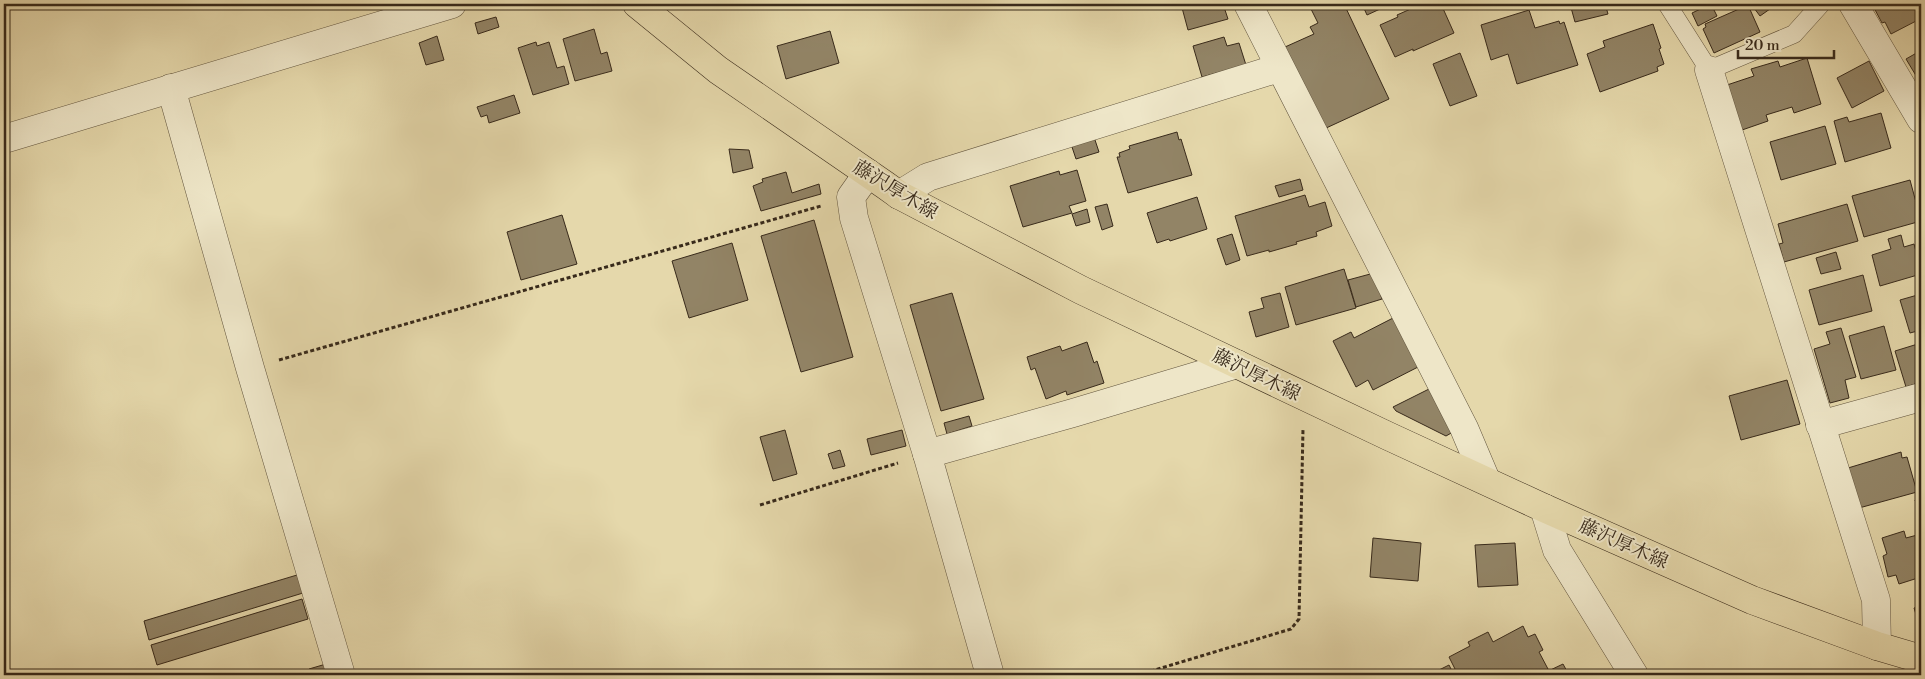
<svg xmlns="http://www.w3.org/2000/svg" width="1925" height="679" viewBox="0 0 1925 679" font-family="'Libre Bodoni','Noto Serif JP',serif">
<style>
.building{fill:#928466;stroke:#382a1b}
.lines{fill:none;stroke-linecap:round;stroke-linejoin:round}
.service-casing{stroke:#63563f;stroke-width:19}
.minor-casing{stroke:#63563f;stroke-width:29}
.primary-casing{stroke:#382a1b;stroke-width:29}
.path{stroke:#382a1b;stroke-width:3;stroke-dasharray:4 2.5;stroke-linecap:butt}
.service{stroke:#eee6c8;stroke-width:18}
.minor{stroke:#eee6c8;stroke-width:28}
.primary{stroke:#e5d8ab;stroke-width:28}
.labels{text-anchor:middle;stroke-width:4;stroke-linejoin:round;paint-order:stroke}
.street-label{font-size:19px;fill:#382a1b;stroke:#eee6c8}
</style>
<rect width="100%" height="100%" fill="#e5d8ab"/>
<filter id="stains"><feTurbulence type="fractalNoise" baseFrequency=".004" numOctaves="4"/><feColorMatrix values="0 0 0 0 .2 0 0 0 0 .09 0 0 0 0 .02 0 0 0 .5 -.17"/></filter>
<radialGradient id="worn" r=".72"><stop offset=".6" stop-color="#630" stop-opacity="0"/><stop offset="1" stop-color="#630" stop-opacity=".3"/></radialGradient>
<g class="building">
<polygon points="1181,4 1223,4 1228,19 1188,30"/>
<polygon points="1313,4 1344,4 1389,99 1324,129 1285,47 1314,34 1310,27 1318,23 1309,5"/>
<polygon points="1362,4 1391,4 1367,15"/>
<polygon points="1422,4 1441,4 1454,33 1413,51 1413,49 1395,57 1380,25 1398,17 1397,15"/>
<polygon points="1570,4 1617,4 1606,7 1608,14 1575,22"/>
<polygon points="1711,4 1717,16 1698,26 1692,13"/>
<polygon points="1751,4 1777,4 1760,16"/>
<polygon points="1872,4 1921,4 1921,21 1919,22 1918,20 1891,34 1885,22 1882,23"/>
<polygon points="1748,5 1760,32 1714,53 1703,29 1706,27 1705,24"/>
<polygon points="1529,10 1535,28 1559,21 1560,24 1564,22 1578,65 1517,84 1508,54 1491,60 1481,25"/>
<polygon points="496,17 499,27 478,34 475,23"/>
<polygon points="1653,24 1661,48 1659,49 1664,64 1657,67 1658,71 1600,92 1587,54 1605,47 1603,41"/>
<polygon points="594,29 601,54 607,52 612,71 575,81 563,39"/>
<polygon points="830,31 839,63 786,79 777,46"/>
<polygon points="437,36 444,60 426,65 419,43"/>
<polygon points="1224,37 1227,46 1239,43 1246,65 1202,77 1193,46"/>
<polygon points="536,42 537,46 549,42 557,68 564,66 569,84 533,95 518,48"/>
<polygon points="1921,45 1921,84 1906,59 1920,51 1918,47"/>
<polygon points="1460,53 1477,96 1450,106 1433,64"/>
<polygon points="1807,58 1821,104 1794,113 1792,107 1766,115 1768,121 1742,130 1727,85 1754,76 1751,69 1778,61 1780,67"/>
<polygon points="1869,61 1884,91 1852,108 1837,78"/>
<polygon points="514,95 520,113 489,123 487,115 481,117 477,107"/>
<polygon points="1881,113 1891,148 1845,162 1834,121 1847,117 1849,122"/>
<polygon points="1825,126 1836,164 1781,180 1770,142"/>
<polygon points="1177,132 1179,140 1181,139 1192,175 1128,193 1117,157 1120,157 1119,153 1130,149 1129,146"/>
<polygon points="1094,137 1099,152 1076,159 1071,144"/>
<polygon points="729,149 749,150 753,168 733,173"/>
<polygon points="1077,170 1086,201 1069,206 1072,213 1023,227 1010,186 1059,171 1060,175"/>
<polygon points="786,172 792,193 819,184 821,194 761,211 753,186 763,182 762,179"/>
<polygon points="1300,179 1303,190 1279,197 1275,186"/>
<polygon points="1910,180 1921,221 1864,237 1852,196"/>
<polygon points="1305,195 1309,207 1325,202 1332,226 1316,232 1317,236 1296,242 1297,244 1269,252 1269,250 1247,256 1235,216"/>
<polygon points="1197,197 1207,229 1170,241 1169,239 1157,243 1147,213"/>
<polygon points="1107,204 1113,226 1102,230 1095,207"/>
<polygon points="1847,204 1858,241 1784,262 1779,244 1783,243 1778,224"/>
<polygon points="1087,209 1090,222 1076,226 1072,214"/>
<polygon points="562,215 577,264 521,280 507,232"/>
<polygon points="814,220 853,357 801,372 761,236"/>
<polygon points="1232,234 1240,260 1226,265 1217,239"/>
<polygon points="1901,235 1904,247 1914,244 1917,255 1921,253 1921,274 1880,286 1872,255 1891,249 1888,239"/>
<polygon points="732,243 748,300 689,318 672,261"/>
<polygon points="1836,252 1841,269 1821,274 1816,258"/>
<polygon points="1344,269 1356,308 1296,325 1285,287"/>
<polygon points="1374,273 1382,299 1356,307 1348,280"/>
<polygon points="1863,275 1872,311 1819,325 1809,290"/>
<polygon points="952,293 984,399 941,411 910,305"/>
<polygon points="1280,293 1289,327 1256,337 1249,312 1264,308 1261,298"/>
<polygon points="1921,294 1921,330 1910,333 1900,300"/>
<polygon points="1395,317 1420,366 1373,390 1368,380 1356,387 1333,341 1351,332 1354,338"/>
<polygon points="1884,326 1896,370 1861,379 1849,336"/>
<polygon points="1841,328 1856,377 1845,380 1849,398 1830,403 1814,349 1830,344 1826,332"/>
<polygon points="1921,338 1921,382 1906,387 1895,351 1921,343"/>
<polygon points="1087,342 1094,363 1097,361 1104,383 1067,395 1066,391 1046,399 1035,368 1031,370 1027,357 1060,346 1062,351"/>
<polygon points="1787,380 1800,424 1741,440 1729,396"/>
<polygon points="1431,388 1453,432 1446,436 1396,411 1393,407"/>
<polygon points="969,416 972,426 947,434 944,423"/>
<polygon points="785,430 797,474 773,481 760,437"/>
<polygon points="902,430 906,446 871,455 867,439"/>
<polygon points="840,450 845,466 833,469 828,454"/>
<polygon points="1901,452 1902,458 1907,457 1917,492 1859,508 1848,468"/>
<polygon points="1921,498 1921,515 1920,515 1915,500"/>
<polygon points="1904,531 1906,538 1921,534 1921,577 1899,584 1896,575 1888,577 1883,556 1887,554 1882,538"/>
<polygon points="1373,538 1421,543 1418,581 1370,577"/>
<polygon points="1515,543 1518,585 1478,587 1475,545"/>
<polygon points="297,575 303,593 149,640 144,621"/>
<polygon points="302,599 308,619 157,665 151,645"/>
<polygon points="1921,606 1921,622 1918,621 1914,608"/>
<polygon points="1523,626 1528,637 1535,634 1543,650 1539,652 1548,669 1536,675 1458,675 1449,657 1470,646 1468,642 1488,632 1493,642"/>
<polygon points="326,664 329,675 311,675 309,669"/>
<polygon points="1563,664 1569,675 1540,675"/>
<polygon points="1449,665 1454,675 1429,675"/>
</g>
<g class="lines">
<defs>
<polyline id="service" points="1667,4 1709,70 1794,34 1821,4"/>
<g id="minor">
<polyline points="1248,4 1464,428 1486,480"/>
<polyline points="1853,4 1921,119"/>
<polyline points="1709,70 1876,600 1877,646"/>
<polyline points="171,88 250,368 341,675"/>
<polyline points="4,139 452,4"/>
<polyline points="868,173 851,197 854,218 927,454 990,675"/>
<polyline points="899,195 928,177 1279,68"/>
<polyline points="1820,425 1921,397"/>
<polyline points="927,454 1073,413 1237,364"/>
<polyline points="1544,508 1557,550 1634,675"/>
</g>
<polyline id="primary" points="637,4 718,70 885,185 899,195 1081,290 1388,436 1544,508 1752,600 1877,646 1921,659"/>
</defs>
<use href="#service" class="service-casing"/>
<use href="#minor" class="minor-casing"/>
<use href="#primary" class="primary-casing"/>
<g class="path">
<polyline points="279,360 821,206"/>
<polyline points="760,505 898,463"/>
<polyline points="1138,675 1291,629 1299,619 1303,429"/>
</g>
<use href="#service" class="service"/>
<use href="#minor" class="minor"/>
<use href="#primary" class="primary"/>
</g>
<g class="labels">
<g class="street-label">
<text transform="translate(896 189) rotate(31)" y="7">藤沢厚木線</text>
<text transform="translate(1257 374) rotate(26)" y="7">藤沢厚木線</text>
<text transform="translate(1624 543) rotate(24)" y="7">藤沢厚木線</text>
</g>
</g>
<rect width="1925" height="679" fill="none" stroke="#e5d8ab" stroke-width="20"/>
<rect x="5" y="5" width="1915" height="669" fill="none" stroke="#382a1b" stroke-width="2.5"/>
<rect x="10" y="10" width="1905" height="659" fill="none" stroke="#382a1b"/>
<path d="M1738 50v8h96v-8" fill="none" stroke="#382a1b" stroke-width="2.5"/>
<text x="1745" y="50" font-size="15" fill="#382a1b" stroke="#eee6c8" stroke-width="4" paint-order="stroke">20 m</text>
<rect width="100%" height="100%" filter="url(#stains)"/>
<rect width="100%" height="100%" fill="url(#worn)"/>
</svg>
